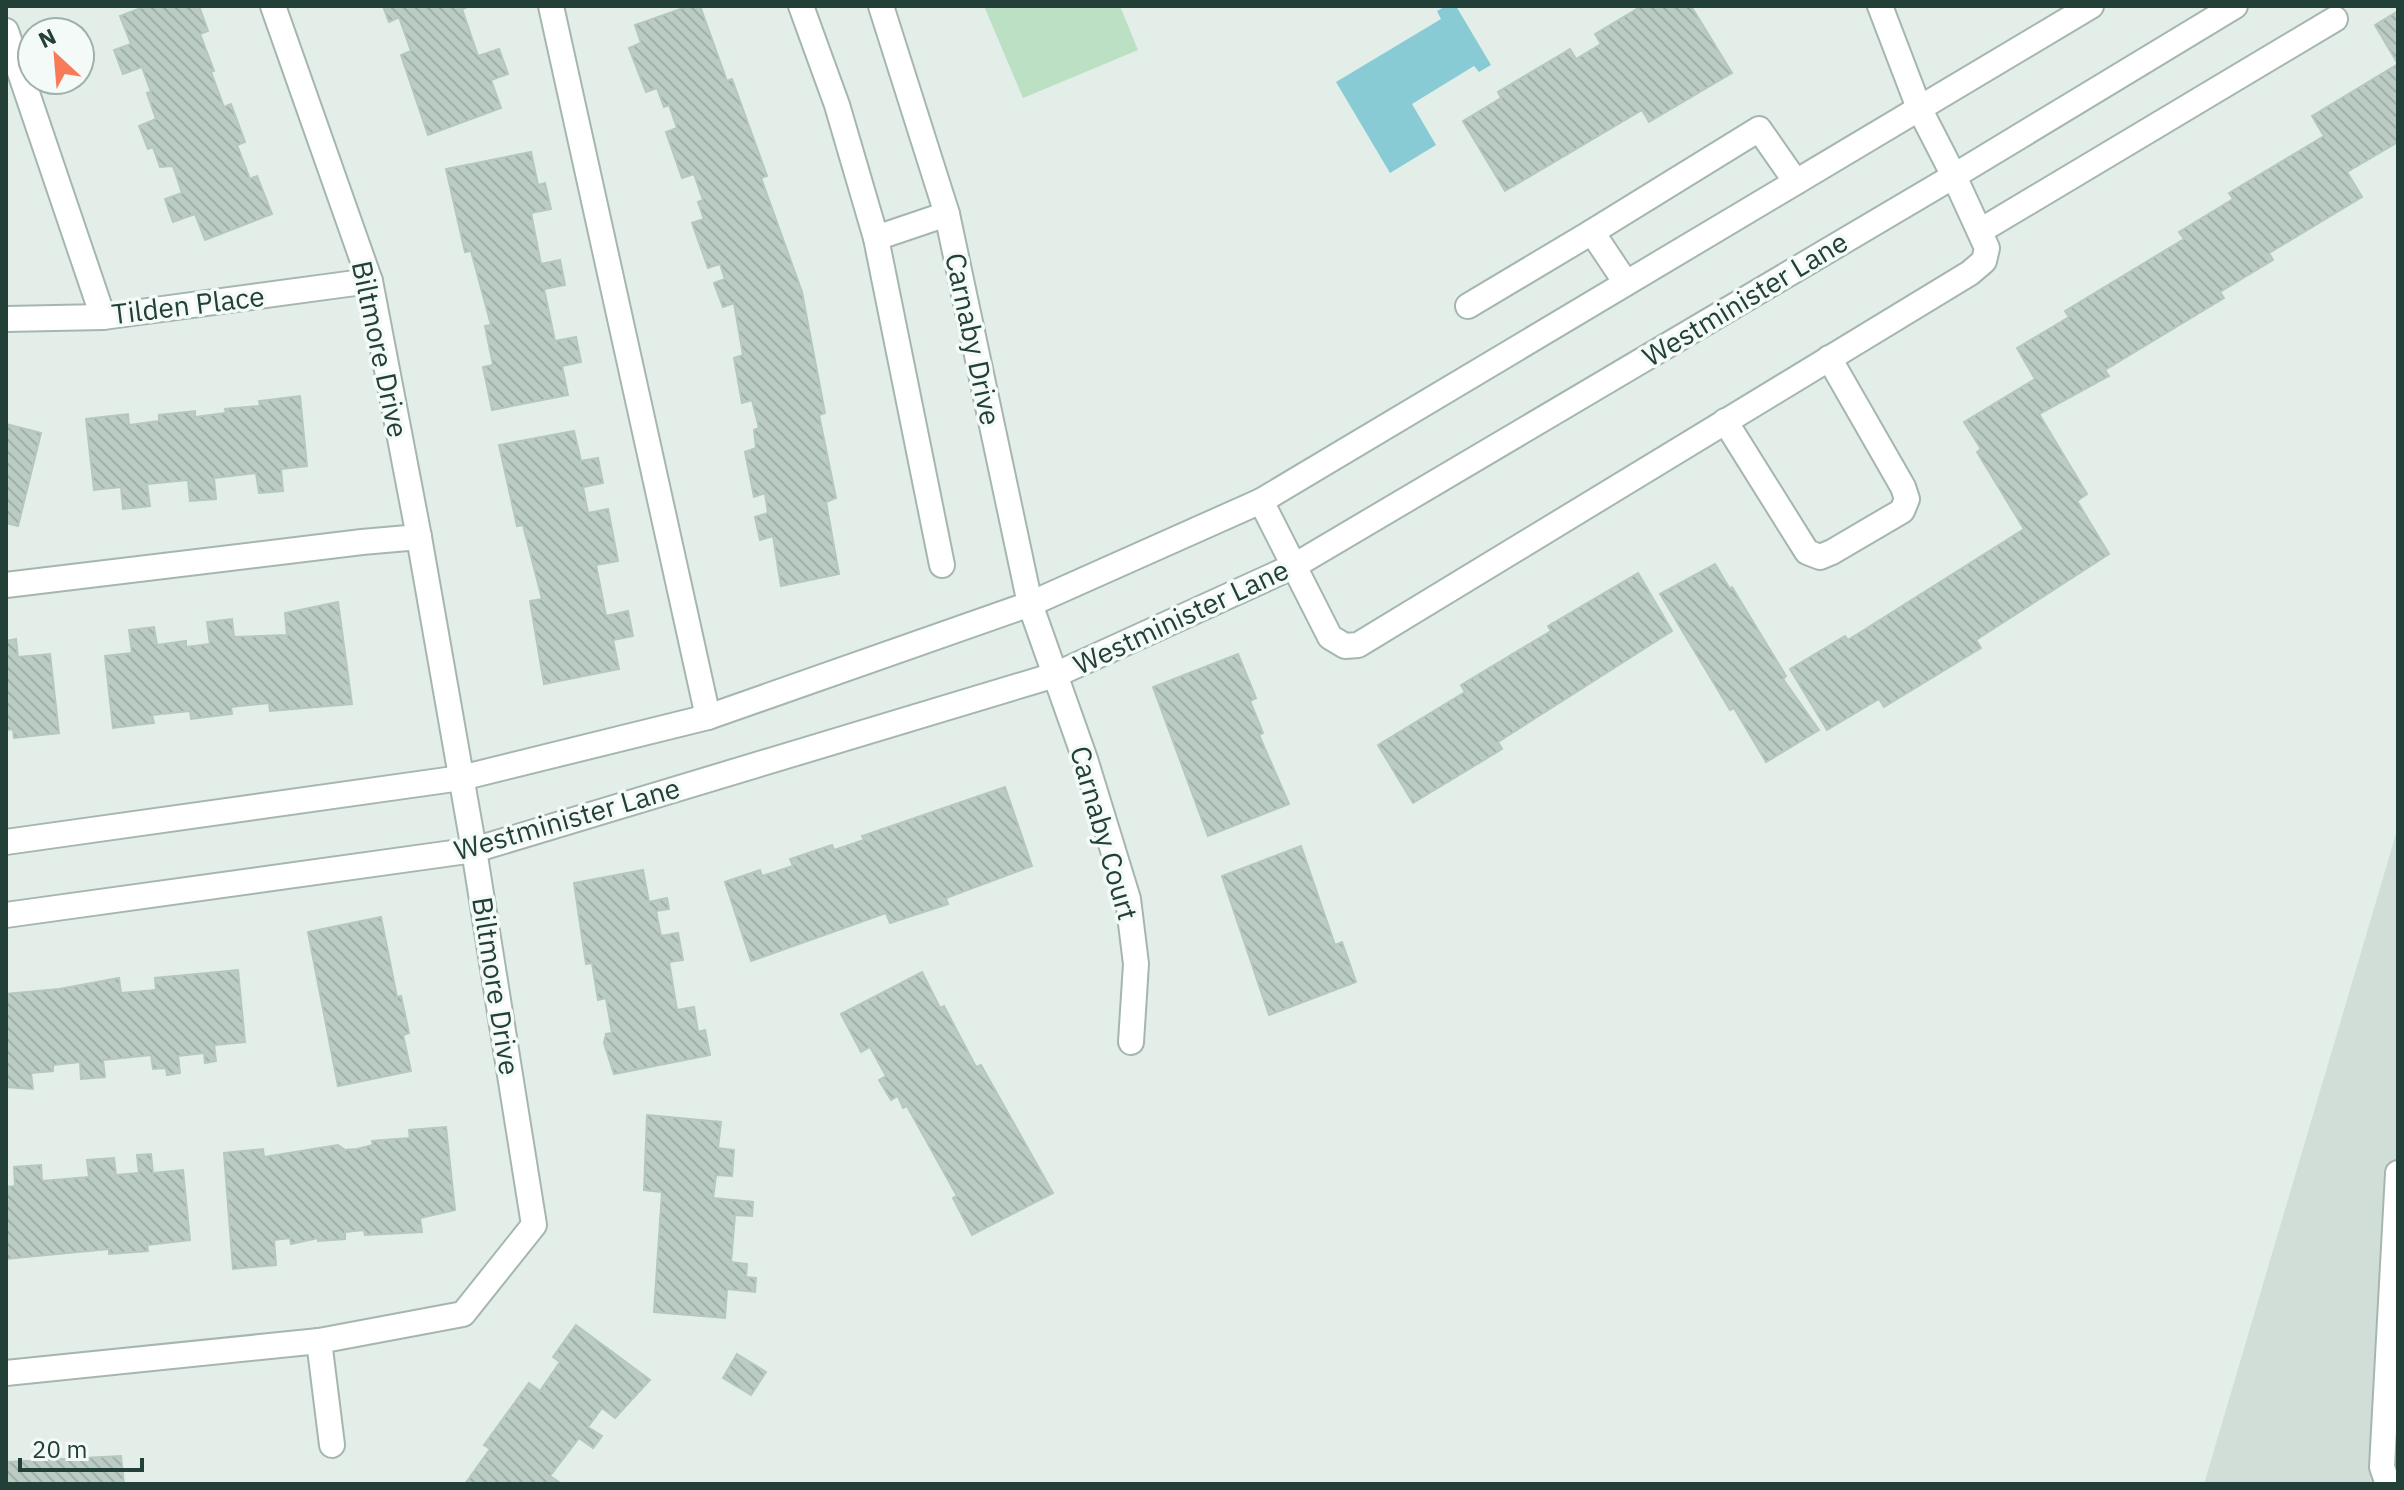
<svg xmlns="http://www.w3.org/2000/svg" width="2404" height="1490" viewBox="0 0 2404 1490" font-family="'IBM Plex Sans',sans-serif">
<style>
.built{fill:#d1ded8}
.park{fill:#bbe0c4}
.water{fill:#88cbd5}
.building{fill:url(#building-back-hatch);stroke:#b5c8bf;stroke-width:2}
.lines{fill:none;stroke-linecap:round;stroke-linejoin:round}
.minor-casing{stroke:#a5b6b0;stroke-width:28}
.minor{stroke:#fff;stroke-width:24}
.labels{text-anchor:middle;stroke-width:7;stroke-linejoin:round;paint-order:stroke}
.street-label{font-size:28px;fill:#224037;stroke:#f4faf7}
</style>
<defs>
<pattern id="building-back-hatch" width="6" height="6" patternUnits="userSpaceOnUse" patternTransform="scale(2)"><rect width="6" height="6" fill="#bbccc4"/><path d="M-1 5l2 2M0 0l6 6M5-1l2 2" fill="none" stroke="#a0b0a9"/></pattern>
</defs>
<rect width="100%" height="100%" fill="#e3eee9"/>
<polygon class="built" points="2398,827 2398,1484 2204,1484"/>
<polygon class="park" points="984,6 1120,6 1138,50 1023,98"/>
<polygon class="water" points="1446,6 1456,6 1491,65 1479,72 1474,66 1412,104 1436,145 1390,173 1336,82 1441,19 1437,11"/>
<g class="building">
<polygon points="146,6 199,6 208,31 200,34 214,71 211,72 224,107 231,104 245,142 237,145 250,179 257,176 272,214 205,240 195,214 173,222 165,199 182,193 173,166 160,167 153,147 148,149 139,126 156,119 147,93 151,92 142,67 123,74 114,50 131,44 120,16"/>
<polygon points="383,6 470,6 462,9 478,56 499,49 508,74 491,80 501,108 428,135 401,55 411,51 399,17 389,22"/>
<polygon points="689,6 700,6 727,81 732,79 767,176 761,178 802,292 825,413 819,415 836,498 826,502 839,574 781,586 773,536 760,540 755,517 768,513 765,493 754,497 745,452 756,448 754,430 759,428 752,400 742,403 734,358 743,355 734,303 723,307 714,283 725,279 720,264 708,268 692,223 704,219 698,202 703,200 694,174 682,178 666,132 677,128 669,105 664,107 657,88 646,92 629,48 641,43 635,25"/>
<polygon points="1642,6 1691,6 1732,73 1649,122 1642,110 1505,191 1463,121 1501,98 1498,92 1570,49 1576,59 1601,44 1595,34"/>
<polygon points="2398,11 2398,64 2375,25"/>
<polygon points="2398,64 2398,142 2347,172 2362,197 2269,253 2273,260 2220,292 2224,298 2105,370 2109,376 2039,414 2087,494 2077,501 2109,554 1976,640 1981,648 1884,707 1879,699 1827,730 1790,669 1845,636 1848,640 2024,529 1977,452 1981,449 1964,422 2035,379 2017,348 2069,317 2065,311 2184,239 2179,232 2233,199 2229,193 2324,136 2312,116"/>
<polygon points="531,152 538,185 545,183 551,209 531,213 541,264 560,260 565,285 544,289 555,341 576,337 581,362 562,366 568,395 492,410 483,367 493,365 485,326 491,325 471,251 465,252 446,169"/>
<polygon points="300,396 307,466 281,469 283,491 259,493 256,473 214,478 216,499 190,501 188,480 147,484 150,506 123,509 121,487 94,490 86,419 128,414 129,425 159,421 159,415 195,411 195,417 226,413 225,409 260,406 259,401"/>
<polygon points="6,424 41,433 18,526 6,523"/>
<polygon points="574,431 581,461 598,458 603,483 583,487 588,513 608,509 618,561 596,565 606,616 628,611 633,636 613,640 619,669 544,684 530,601 542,599 523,525 517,526 499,445"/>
<polygon points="1715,564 1730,589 1732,587 1786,676 1783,679 1819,730 1766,762 1734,708 1730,710 1660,594"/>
<polygon points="1638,573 1672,631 1498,742 1502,749 1413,803 1378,745 1465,692 1461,685 1551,631 1548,626"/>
<polygon points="338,602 352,704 270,711 269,703 231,707 232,714 191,719 190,711 152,715 154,723 113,728 105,656 132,653 129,630 154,627 157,645 186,641 186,647 210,644 207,622 232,619 234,637 287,635 285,613"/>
<polygon points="16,639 18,657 50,654 59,733 14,738 13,729 6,730 6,641"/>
<polygon points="1238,654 1256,698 1250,701 1263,733 1259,735 1289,804 1208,836 1153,687"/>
<polygon points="1005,787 1032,866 946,898 948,904 890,923 886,913 751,961 725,882 760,870 762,876 793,866 790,859 832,845 834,850 864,840 862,836"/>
<polygon points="1301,846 1335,945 1342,942 1356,982 1269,1015 1222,876"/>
<polygon points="643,870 649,902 667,898 669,909 656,911 661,936 678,933 683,960 669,962 677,1010 694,1007 698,1032 705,1030 710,1055 614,1074 604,1043 606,1034 612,1033 606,998 598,1000 592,963 586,964 574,883"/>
<polygon points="381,917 397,997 401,996 409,1033 403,1035 411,1071 338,1086 308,932"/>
<polygon points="238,970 245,1042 214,1045 216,1061 205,1063 204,1053 178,1056 180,1073 167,1075 166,1068 153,1069 151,1055 103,1060 105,1077 81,1079 80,1062 53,1065 53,1071 31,1073 33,1089 6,1087 6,994 59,989 119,978 121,993 156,990 155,978"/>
<polygon points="922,972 940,1008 944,1006 976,1067 981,1065 1053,1193 972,1235 953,1198 957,1196 907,1106 903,1108 898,1096 891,1100 879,1080 886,1076 870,1047 861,1052 841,1014"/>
<polygon points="647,1115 721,1122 718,1148 734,1150 732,1176 716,1175 713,1198 753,1202 752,1216 735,1215 731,1262 747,1264 746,1277 756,1278 755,1292 727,1289 725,1318 654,1312 662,1192 644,1190"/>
<polygon points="446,1127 455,1210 420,1218 422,1232 365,1235 364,1230 345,1232 345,1239 318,1241 318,1238 291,1244 290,1238 274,1240 276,1265 233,1269 224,1153 263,1149 264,1157 338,1145 345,1150 357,1149 373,1145 372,1141 410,1138 409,1130"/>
<polygon points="151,1154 153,1173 183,1170 190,1240 147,1245 148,1251 109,1254 109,1249 6,1259 6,1187 15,1186 14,1167 41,1165 42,1181 89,1177 87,1160 114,1158 116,1175 139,1173 137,1155"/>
<polygon points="576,1325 650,1380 615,1418 602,1408 588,1427 602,1436 593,1448 579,1438 550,1476 562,1484 465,1484 490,1449 484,1445 529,1383 540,1391 560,1362 553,1357"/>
<polygon points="737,1354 766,1372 751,1395 723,1378"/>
<polygon points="121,1456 124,1484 6,1484 7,1462"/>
</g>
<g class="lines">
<defs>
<g id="minor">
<polyline points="551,6 708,717"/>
<polyline points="801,6 837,105 876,238 942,565"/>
<polyline points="881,6 947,214 1030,604 1085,759 1128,899 1136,964 1131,1042"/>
<polyline points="6,31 103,317"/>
<polyline points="1980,231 2335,19"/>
<polyline points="876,238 947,214"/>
<polyline points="1626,283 1592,232 1759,129 1796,182"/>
<polyline points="1468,306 1592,232"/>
<polyline points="6,319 103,317 370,281"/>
<polyline points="1725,421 1807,552 1820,557 1832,552 1902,511 1907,499 1903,487 1829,358"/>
<polyline points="1261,501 1330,637 1345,646 1358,645 1970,273 1984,261 1987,248 1954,176 1919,108 1880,6"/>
<polyline points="6,585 362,542 419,537"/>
<polyline points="6,842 461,778 708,717 1030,604 1261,501 2091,6"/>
<polyline points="6,915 474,850 1055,675 1294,566 1954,176 2235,6"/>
<polyline points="319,1341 332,1445"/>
<polyline points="6,1373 319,1341 463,1314 534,1225 474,850 419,537 370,281 273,6"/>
<polyline points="2388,1484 2382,1467 2398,1173"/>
</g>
</defs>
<use href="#minor" class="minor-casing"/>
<use href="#minor" class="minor"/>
</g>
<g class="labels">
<g class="street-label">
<text transform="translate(1745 299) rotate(-31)" y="10">Westminister Lane</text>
<text transform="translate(188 305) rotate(-7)" y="10">Tilden Place</text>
<text transform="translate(973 339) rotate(78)" y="10">Carnaby Drive</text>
<text transform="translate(380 349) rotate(78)" y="10">Biltmore Drive</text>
<text transform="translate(1181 617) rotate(-25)" y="10">Westminister Lane</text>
<text transform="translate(567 819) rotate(-16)" y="10">Westminister Lane</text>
<text transform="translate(1104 833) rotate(74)" y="10">Carnaby Court</text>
<text transform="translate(496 986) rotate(81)" y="10">Biltmore Drive</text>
</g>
</g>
<rect width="2404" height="1490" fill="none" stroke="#224037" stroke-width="16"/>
<g transform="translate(56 56) rotate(334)"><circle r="38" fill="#f4faf7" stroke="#a0b0aa" stroke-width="2"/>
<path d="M0-6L14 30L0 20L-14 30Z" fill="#f97a56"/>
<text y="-12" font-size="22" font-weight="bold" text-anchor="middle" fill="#224037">N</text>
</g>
<path d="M20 1458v12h122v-12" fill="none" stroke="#224037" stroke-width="4"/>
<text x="32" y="1458" font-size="24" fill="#224037" stroke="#f4faf7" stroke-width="6" paint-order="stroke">20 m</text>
</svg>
